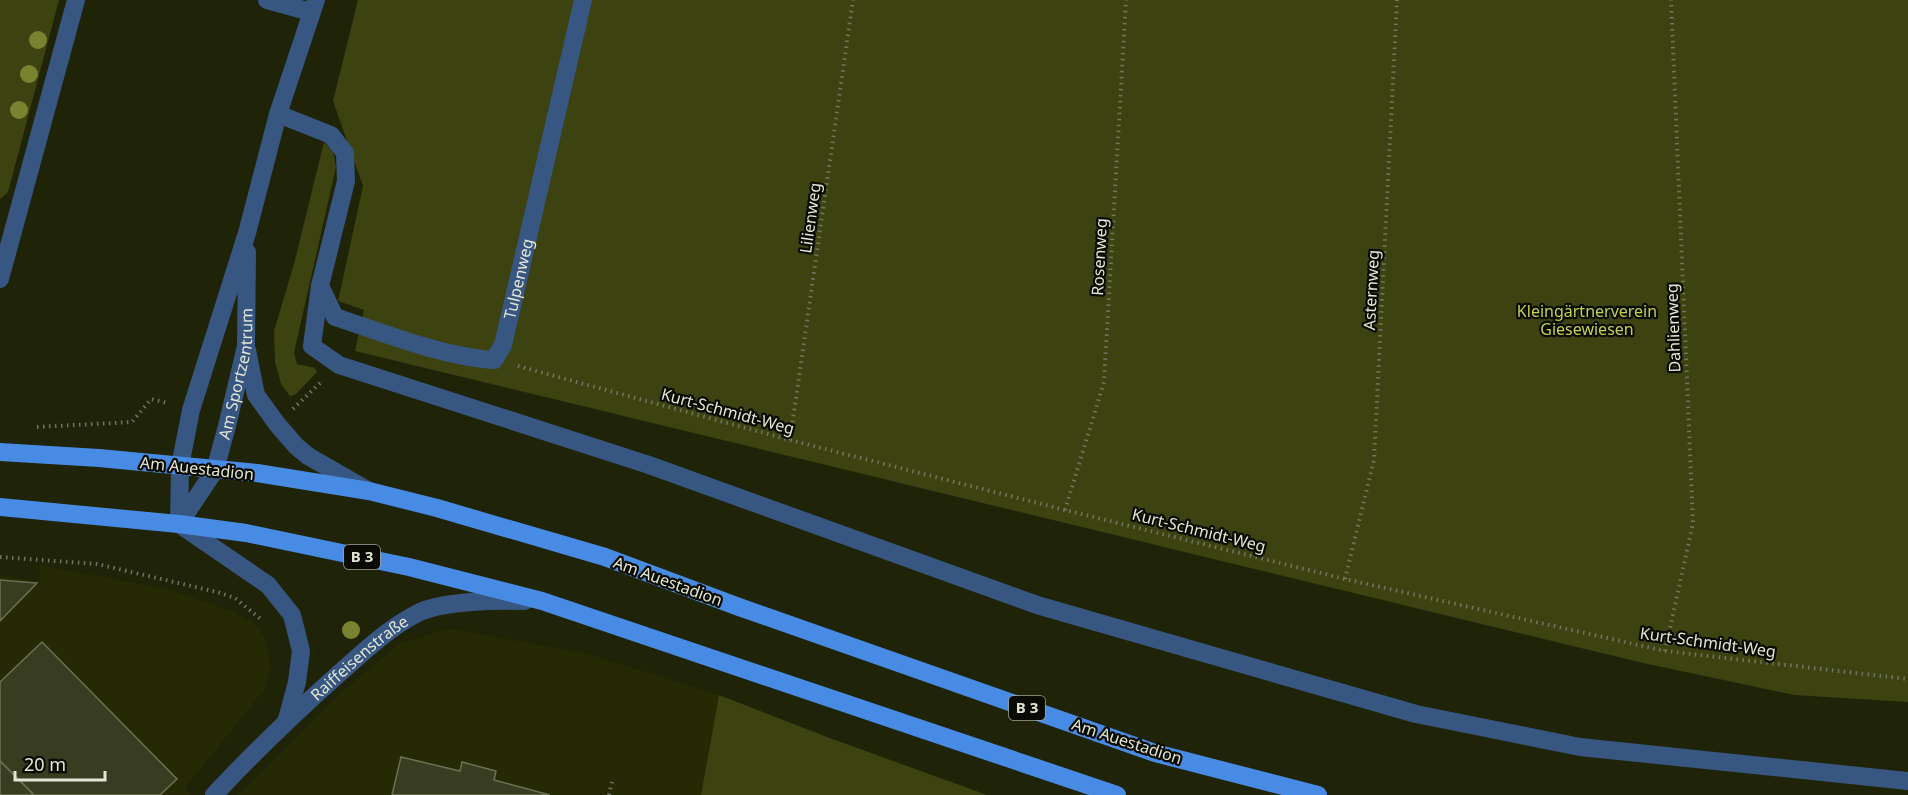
<svg xmlns="http://www.w3.org/2000/svg" width="1908" height="795" viewBox="0 0 1908 795" font-family="'Noto Sans',sans-serif">
<style>
.built{fill:#252904}
.green{fill:#3d4211}
.building{fill:#383c20;stroke:#6d7153;stroke-width:1.5}
.lines{fill:none;stroke-linecap:round;stroke-linejoin:round}
.path{stroke:#73765f;stroke-width:4;stroke-dasharray:1.5 4.5;stroke-linecap:butt}
.minor{stroke:#375682;stroke-width:18}
.major{stroke:#488be5;stroke-width:18}
.tree{fill:#798231}
.labels{text-anchor:middle;stroke-width:4.5;stroke-linejoin:round;paint-order:stroke}
.shield{fill:#090b02;stroke:#a2a496;stroke-width:1.5}
.shield-label{font-size:15px;font-weight:bold;fill:#e3e6d5}
.street-label{font-size:16px;fill:#e3e6d5;stroke:#090b02}
.park-label{font-size:16px;fill:#c2d053;stroke:#090b02}
</style>
<rect width="100%" height="100%" fill="#1f2307"/>
<g class="built">
<polygon points="40,565 172,590 233,612 253,623 265,639 271,666 264,690 185,788 192,795 0,795 0,576 39,581"/>
<polygon points="448,628 589,654 719,695 701,795 238,795 343,691 399,644"/>
</g>
<g class="green">
<polygon points="0,0 59,0 8,192 0,199"/>
<polygon points="358,0 1908,0 1908,702 1794,695 1643,663 355,351 364,310 338,301 363,186 333,101"/>
<polygon points="324,142 333,152 336,167 294,353 297,364 315,368 317,372 296,394 290,396 281,384 275,362 274,331 294,264"/>
<polygon points="719,695 827,737 987,795 701,795"/>
</g>
<g class="building">
<polygon points="0,580 37,583 0,621"/>
<polygon points="42,642 177,779 160,795 34,795 0,761 0,682"/>
<polygon points="401,757 460,771 462,762 496,771 494,780 550,795 392,795"/>
<polygon points="0,761 34,795 0,795"/>
</g>
<g class="lines">
<g class="path">
<polyline points="518,366 790,440 1065,510 1345,579 1665,651 1908,679"/>
<polyline points="293,409 322,381"/>
<polyline points="37,427 132,422 151,399 167,403"/>
<polyline points="790,440 853,0"/>
<polyline points="1065,510 1104,382 1126,0"/>
<polyline points="0,557 97,564 217,592 235,598 263,621"/>
<polyline points="1345,579 1374,460 1397,0"/>
<polyline points="1665,651 1693,523 1671,0"/>
<polyline points="609,795 612,782"/>
</g>
<g class="minor">
<polyline points="267,0 311,12"/>
<polyline points="278,114 331,135 345,153 346,181 320,286 312,346 339,365 649,465 1037,605 1416,714 1580,747 1908,781"/>
<polyline points="0,279 76,0"/>
<path id="s1" d="M320,286L335,317C384,333 443,357 494,360L503,345L583,0"/>
<polyline points="247,350 256,395 277,424 296,446 308,456 369,491"/>
<polyline points="179,524 180,466 191,410 247,233 278,114 316,0"/>
<path id="s2" d="M179,524L215,470L227,426L246,346L247,252"/>
<polyline points="179,524 268,585 292,615 301,651 297,682 287,719"/>
<path id="s3" d="M214,795C255,751 298,710 343,670C367,649 391,626 420,612C445,601 497,600 525,601"/>
</g>
<g class="major">
<polyline points="0,452 99,458 257,473 369,491 437,508 605,557 739,607 1155,753 1318,795"/>
<polyline points="0,507 179,524 246,533 409,567 542,601 1117,795"/>
</g>
</g>
<g class="tree">
<circle cx="38" cy="40" r="9"/>
<circle cx="29" cy="74" r="9"/>
<circle cx="19" cy="110" r="9"/>
<circle cx="351" cy="630" r="9"/>
</g>
<g class="labels">
<g class="shield">
<rect x="344" y="545" width="36" height="24" rx="4.5"/>
<rect x="1009" y="696" width="36" height="24" rx="4.5"/>
</g>
<g class="shield-label">
<text x="362" y="562">B 3</text>
<text x="1027" y="713">B 3</text>
</g>
<g class="street-label">
<text transform="translate(810 218) rotate(-82)" y="6">Lilienweg</text>
<text transform="translate(1099 257) rotate(-87)" y="6">Rosenweg</text>
<text dy="6" stroke="none"><textPath href="#s1" startOffset="285">Tulpenweg</textPath></text>
<text transform="translate(1371 290) rotate(-87)" y="6">Asternweg</text>
<text transform="translate(1673 328) rotate(-92)" y="6">Dahlienweg</text>
<text dy="6" stroke="none"><textPath href="#s2" startOffset="164">Am Sportzentrum</textPath></text>
<text transform="translate(728 411) rotate(15)" y="6">Kurt-Schmidt-Weg</text>
<text transform="translate(197 468) rotate(6)" y="6">Am Auestadion</text>
<text transform="translate(1199 530) rotate(14)" y="6">Kurt-Schmidt-Weg</text>
<text transform="translate(668 581) rotate(20)" y="6">Am Auestadion</text>
<text transform="translate(1708 642) rotate(8)" y="6">Kurt-Schmidt-Weg</text>
<text dy="6" stroke="none"><textPath href="#s3" startOffset="200">Raiffeisenstraße</textPath></text>
<text transform="translate(1127 741) rotate(18)" y="6">Am Auestadion</text>
</g>
<g class="park-label">
<text x="1587" y="317">Kleingärtnerverein<tspan x="1587" dy="18">Giesewiesen</tspan></text>
</g>
</g>
<path d="M15 771v9h90v-9" fill="none" stroke="#e3e6d5" stroke-width="3"/>
<text x="24" y="771" font-size="18" fill="#e3e6d5" stroke="#090b02" stroke-width="4.5" paint-order="stroke">20 m</text>
</svg>
